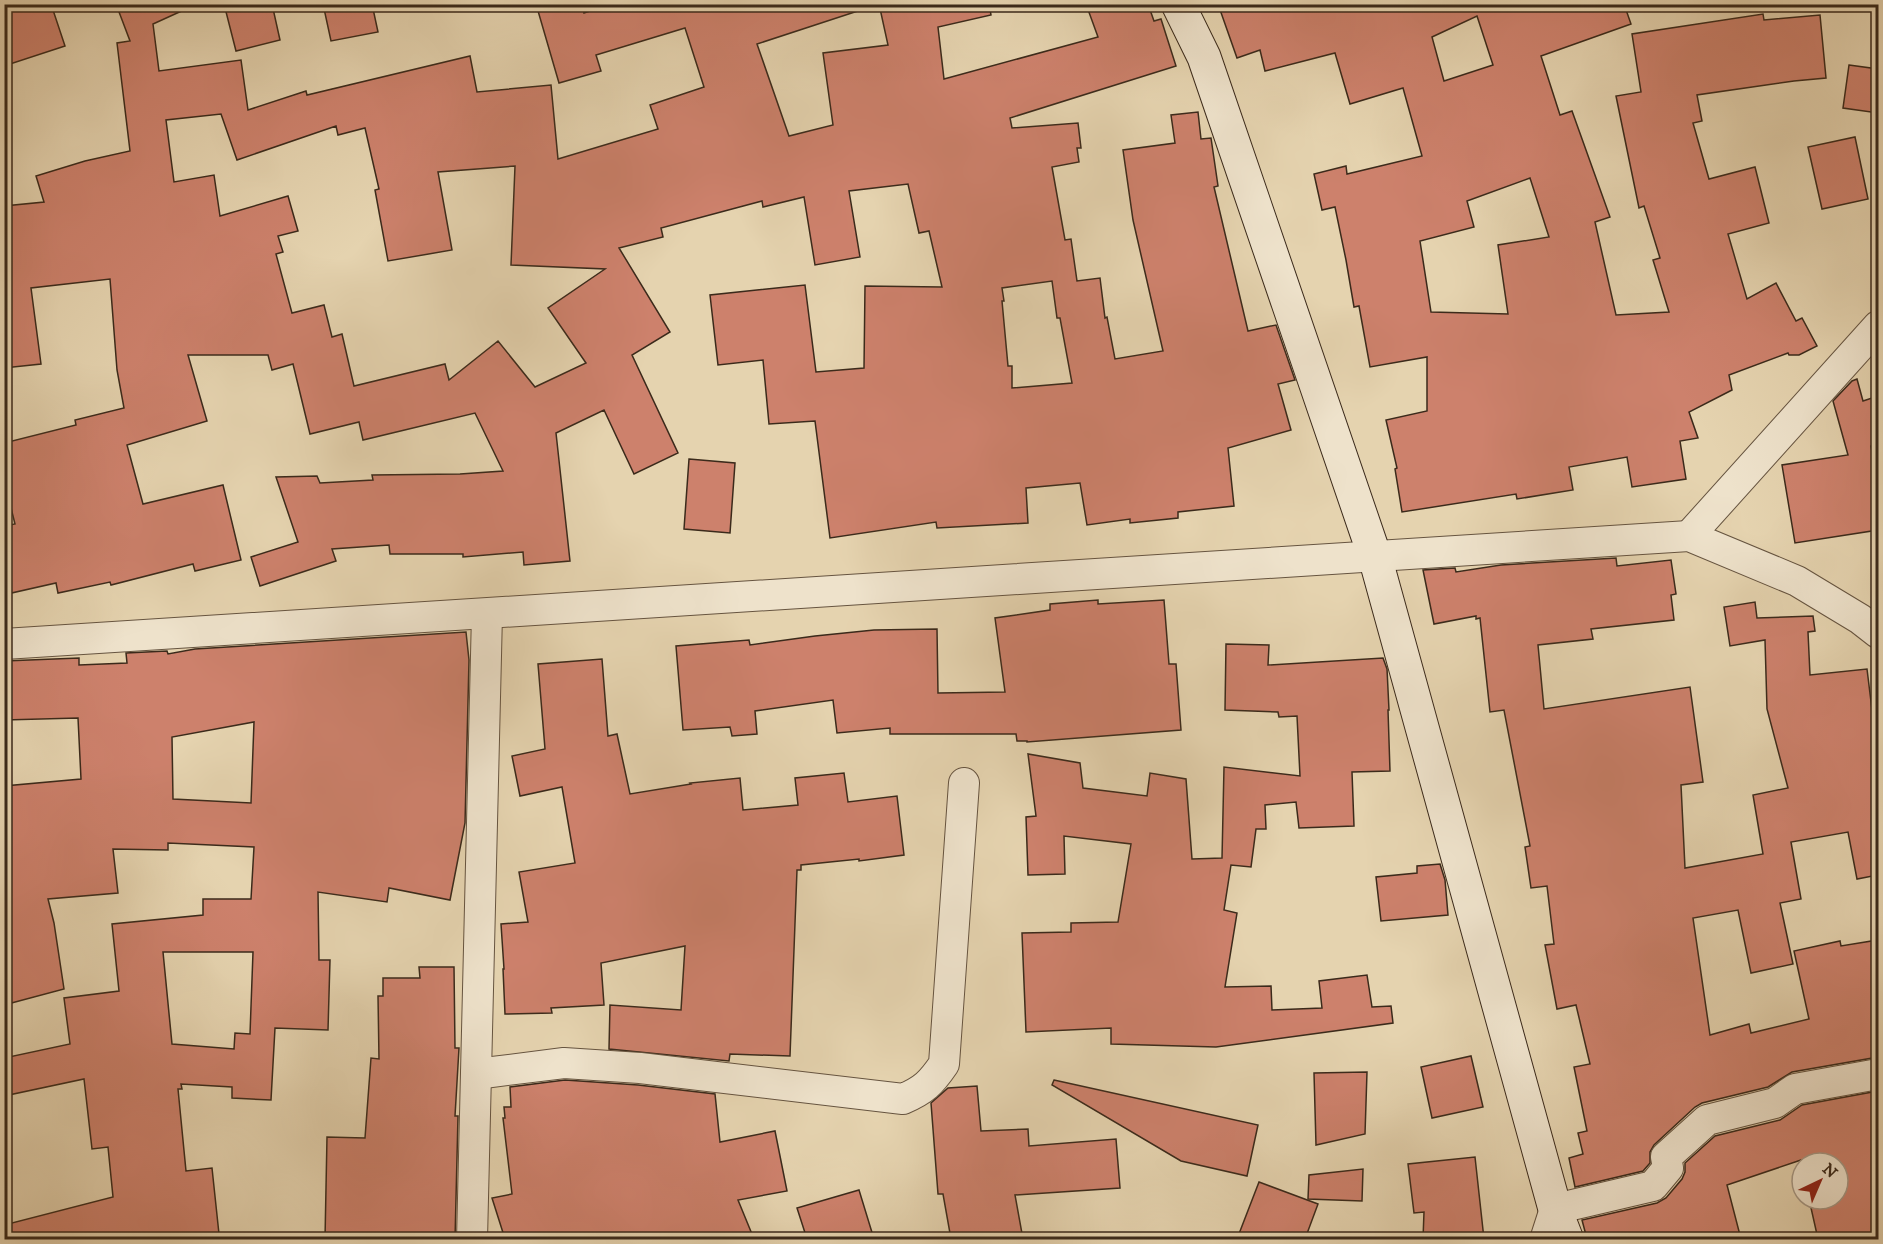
<svg xmlns="http://www.w3.org/2000/svg" width="1883" height="1244" viewBox="0 0 1883 1244" font-family="'IM FELL DW Pica',serif">
<style>
.building{fill:#cd816c;stroke:#3b2a1b;stroke-width:1.5;fill-rule:evenodd}
.lines{fill:none;stroke-linecap:round;stroke-linejoin:round}
.street-casing{stroke:#665440;stroke-width:32}
.secondary-casing{stroke:#3b2a1b;stroke-width:35}
.street{stroke:#eee2cb;stroke-width:30}
.secondary{stroke:#eee2cb;stroke-width:33}
</style>
<rect width="100%" height="100%" fill="#e5d3af"/>
<filter id="stains"><feTurbulence type="fractalNoise" baseFrequency=".00333" numOctaves="4"/><feColorMatrix values="0 0 0 0 .2 0 0 0 0 .09 0 0 0 0 .02 0 0 0 .5 -.17"/></filter>
<radialGradient id="worn" r=".72"><stop offset=".6" stop-color="#630" stop-opacity="0"/><stop offset="1" stop-color="#630" stop-opacity=".3"/></radialGradient>
<g class="building">
<polygon points="4,4 51,4 65,46 4,66"/>
<path d="M116,4H197L153,24L159,71L241,60L248,110L306,91L307,95L470,56L477,92L551,85L558,159L658,129L650,105L704,87L685,28L596,55L601,71L559,83L536,4H582L584,13L611,4H863L864,9L757,44L789,136L833,125L823,53L888,45L879,4H989L991,15L938,27L944,79L1098,37L1086,4H1148L1154,21L1161,19L1176,66L1010,118L1012,128L1078,123L1081,148H1077L1079,162L1052,167L1065,240L1071,239L1077,281L1100,278L1105,318L1107,317L1115,359L1163,351L1133,220L1123,150L1175,143L1171,115L1198,112L1201,139L1211,138L1218,186L1214,187L1248,331L1276,325L1295,380L1278,384L1291,430L1228,448L1234,506L1178,512V518L1130,523V519L1087,525L1080,483L1026,488L1028,523L937,528L936,522L830,538L815,421L769,424L763,360L718,365L710,295L805,285L816,372L864,368L865,286L942,287L929,231L919,233L908,184L849,191L860,257L815,265L804,197L763,207L762,201L661,228L663,237L619,248L670,332L632,355L678,453L634,474L604,410L556,433L570,561L524,565L523,552L463,557V554H390L389,545L332,549L336,561L260,586L251,557L298,542L276,477L317,476L320,483L373,480L372,475L460,474L503,471L475,413L363,440L359,422L310,434L293,364L272,370L268,355H188L207,421L127,445L143,504L223,485L241,560L195,571L193,564L111,585L110,582L58,593L56,583L7,594L4,581V526L15,524L4,480V443L76,425L75,420L124,408L117,370L110,279L31,288L41,364L4,368V206L44,202L36,176L85,161L130,151L117,43L130,41ZM221,114L237,160L336,126L338,135L365,128L379,189L375,190L388,261L452,250L438,172L515,166L511,265L605,269L548,308L586,363L535,387L498,341L449,380L445,364L354,386L342,334L332,337L324,305L292,313L276,254L283,252L278,236L298,231L288,196L220,216L214,175L174,182L166,120ZM1052,281L1057,318H1060L1072,383L1012,388V366H1008L1002,301H1004L1002,288Z"/>
<polygon points="224,4 272,4 280,40 236,51"/>
<polygon points="323,4 372,4 378,32 331,41"/>
<path d="M1218,4H1624L1631,24L1541,56L1560,115L1572,111L1610,217L1595,222L1616,315L1669,312L1653,260L1660,258L1644,206L1639,208L1616,96L1641,92L1632,34L1763,14L1764,20L1820,15L1826,78L1794,81L1697,95L1702,121L1693,123L1709,179L1755,167L1769,223L1728,234L1747,299L1776,283L1796,321L1802,318L1817,346L1799,355H1789L1788,353L1729,375L1732,390L1689,412L1698,438L1680,441L1686,479L1632,487L1627,457L1569,467L1573,490L1517,499L1516,494L1402,512L1395,469L1397,468L1386,420L1427,411V357L1370,367L1359,306L1354,307L1346,260L1335,207L1322,210L1314,174L1346,166L1347,174L1422,156L1403,88L1350,104L1335,53L1265,71L1260,50L1237,58ZM1477,16L1493,65L1444,81L1432,37ZM1530,178L1549,237L1498,245L1508,314L1431,312L1420,241L1474,227L1467,201Z"/>
<polygon points="1849,65 1878,69 1878,113 1843,108"/>
<polygon points="1855,137 1868,199 1822,209 1808,147"/>
<polygon points="1857,379 1863,401 1878,396 1878,444 1871,446 1878,485 1878,530 1795,543 1782,465 1848,455 1833,401 1852,381"/>
<polygon points="689,459 735,463 730,533 684,529"/>
<polygon points="1616,558 1617,566 1671,560 1676,594 1671,595 1674,620 1591,629 1593,639 1538,645 1544,709 1690,687 1703,782 1681,785 1685,868 1763,854 1753,795 1788,788 1767,709 1765,640 1730,646 1724,607 1755,602 1757,618 1813,616 1815,631 1808,632 1810,675 1867,669 1873,718 1878,717 1878,875 1857,879 1848,832 1791,842 1801,899 1780,903 1793,964 1751,973 1738,910 1693,918 1710,1035 1749,1024 1751,1033 1809,1019 1794,951 1840,941 1841,946 1878,940 1878,1057 1792,1072 1768,1087 1702,1103 1695,1107 1654,1145 1650,1152 1650,1163 1643,1171 1575,1187 1569,1158 1583,1154 1578,1133 1587,1131 1574,1067 1590,1064 1576,1005 1557,1009 1545,945 1554,944 1547,886 1531,888 1525,847 1530,846 1504,710 1490,712 1480,618 1476,619 1476,616 1434,624 1423,570 1455,568 1456,572 1501,565"/>
<polygon points="1098,600 1098,604 1164,600 1169,664 1176,664 1181,730 1027,742 1027,741 1017,741 1016,734 890,734 890,728 837,733 833,700 755,711 757,734 732,736 730,727 683,730 676,646 749,640 750,645 815,636 874,630 937,629 938,693 1005,692 995,618 1050,610 1050,604"/>
<path d="M466,632L469,660L465,823L450,900L389,888L387,902L318,892L319,960H330L328,1030L275,1028L271,1100L232,1098V1087L181,1084L182,1089H178L186,1171L212,1168L219,1234L171,1239H4V1225L113,1197L108,1147L92,1149L84,1079L4,1096V1058L70,1044L64,998L119,991L112,924L203,915V899H251L254,847L168,843V850L113,849L118,893L48,899L54,923L64,989L4,1005V786L81,779L78,718L4,720V661L79,658V665L127,663L126,653L167,651L168,654L195,649ZM254,722L251,803L173,799L172,737ZM163,952H253L250,1034L235,1033L234,1049L172,1044Z"/>
<polygon points="1226,644 1269,645 1268,665 1383,658 1387,669 1389,710 1388,710 1390,771 1352,772 1354,826 1299,828 1296,802 1265,805 1266,829 1256,829 1251,867 1231,865 1224,910 1237,913 1225,987 1271,986 1272,1010 1322,1008 1319,981 1367,975 1372,1007 1391,1006 1393,1023 1216,1047 1111,1044 1111,1028 1026,1032 1022,933 1071,932 1071,923 1118,922 1131,844 1064,836 1065,874 1028,875 1026,817 1036,816 1028,754 1080,763 1083,788 1147,796 1150,773 1186,779 1192,859 1222,858 1224,767 1300,776 1297,716 1279,717 1278,712 1225,710"/>
<polygon points="602,659 608,736 617,734 630,794 691,784 690,783 740,778 743,810 798,805 795,778 844,773 848,802 897,796 904,855 859,861 859,859 801,865 801,870 797,870 790,1056 730,1054 729,1061 609,1049 610,1005 681,1010 685,946 601,963 604,1005 551,1008 552,1013 505,1014 503,969 504,969 501,924 528,922 519,872 575,863 562,787 520,796 512,756 545,749 538,664"/>
<polygon points="1440,864 1445,880 1448,915 1381,921 1376,877 1417,873 1417,866"/>
<polygon points="419,967 454,967 455,1048 459,1048 455,1116 458,1116 455,1239 325,1239 327,1137 365,1138 371,1058 379,1059 378,996 383,996 383,978 420,978"/>
<polygon points="1471,1056 1483,1107 1432,1118 1421,1067"/>
<polygon points="1367,1072 1365,1134 1316,1145 1314,1073"/>
<polygon points="565,1080 638,1085 715,1094 720,1142 775,1131 787,1191 738,1200 754,1239 505,1239 492,1198 512,1194 503,1118 505,1118 504,1107 511,1107 510,1087"/>
<polygon points="1054,1080 1258,1125 1247,1176 1181,1161 1052,1085"/>
<polygon points="977,1086 981,1131 1028,1129 1029,1146 1116,1139 1120,1188 1015,1195 1023,1239 951,1239 943,1194 938,1194 931,1103 948,1088"/>
<polygon points="1878,1091 1878,1239 1818,1239 1809,1199 1838,1199 1838,1163 1802,1163 1801,1160 1727,1185 1741,1239 1587,1239 1582,1220 1657,1203 1666,1198 1682,1179 1685,1172 1685,1163 1715,1136 1780,1120 1802,1105"/>
<polygon points="1475,1157 1484,1239 1423,1239 1424,1212 1414,1213 1408,1164"/>
<polygon points="1363,1169 1362,1201 1308,1199 1309,1175"/>
<polygon points="1259,1182 1318,1204 1305,1239 1237,1239"/>
<polygon points="859,1190 874,1239 807,1239 797,1208"/>
</g>
<g class="lines">
<defs>
<g id="street">
<polyline points="1689,536 1878,326"/>
<polyline points="4,644 1689,536 1797,581 1860,619 1878,633"/>
<path d="M476,1074L564,1063L640,1068L903,1099C924,1090 931,1083 944,1064L964,783"/>
<polyline points="472,1240 487,614"/>
<polyline points="1545,1240 1555,1209 1653,1186 1668,1168 1666,1157 1707,1120 1775,1103 1795,1089 1878,1074"/>
</g>
<polyline id="secondary" points="1178,4 1204,57 1375,557 1555,1209 1567,1240"/>
</defs>
<use href="#street" class="street-casing"/>
<use href="#secondary" class="secondary-casing"/>
<use href="#street" class="street"/>
<use href="#secondary" class="secondary"/>
</g>
<rect width="1883" height="1244" fill="none" stroke="#e5d3af" stroke-width="24"/>
<rect x="6" y="6" width="1871" height="1232" fill="none" stroke="#3b2a1b" stroke-width="3"/>
<rect x="12" y="12" width="1859" height="1220" fill="none" stroke="#3b2a1b" stroke-width="1.5"/>
<g transform="translate(1820 1181) rotate(44)"><circle r="28" fill="#eee2cb" stroke="#a69885" stroke-width="1.5"/>
<path d="M0-4.5L10 22L0 15L-10 22Z" fill="#8f2418"/>
<text y="-9" font-size="16" font-weight="bold" text-anchor="middle" fill="#3b2a1b">N</text>
</g>
<rect width="100%" height="100%" filter="url(#stains)"/>
<rect width="100%" height="100%" fill="url(#worn)"/>
</svg>
